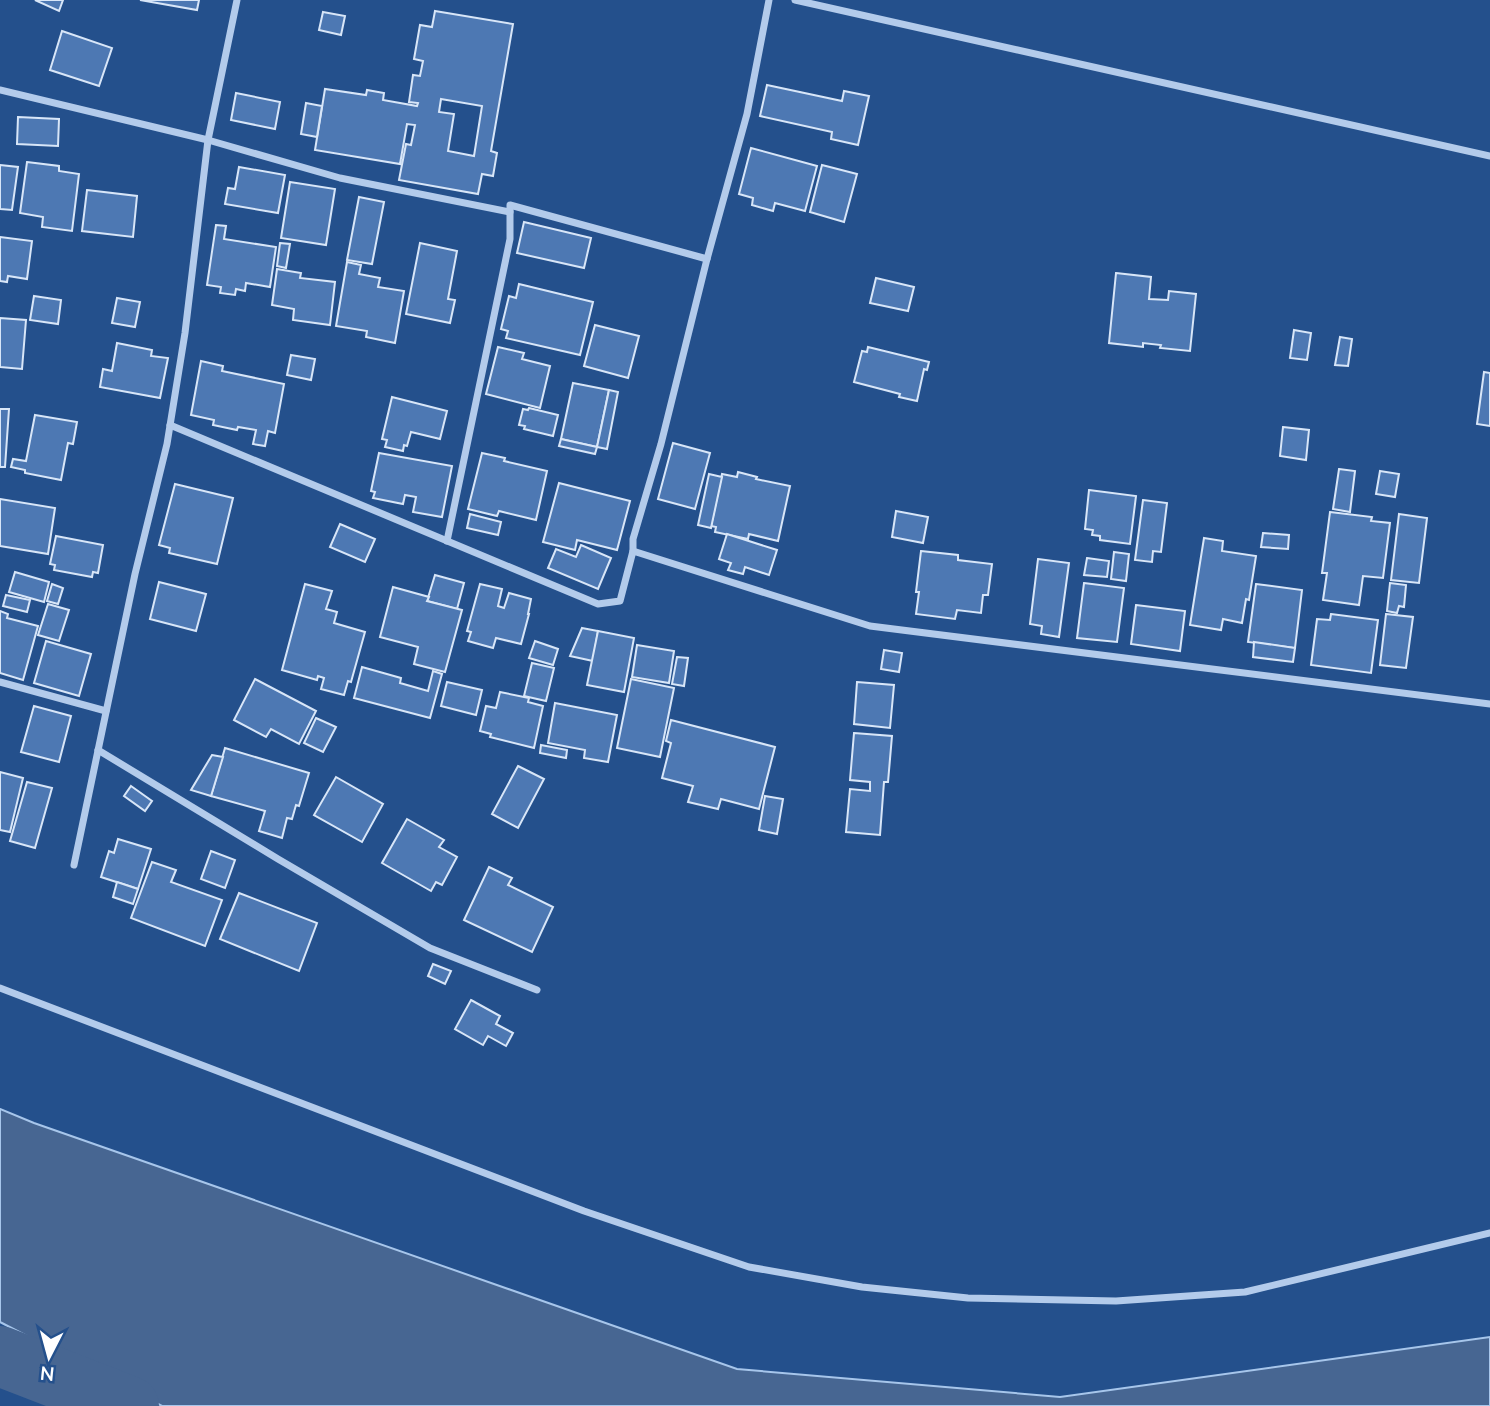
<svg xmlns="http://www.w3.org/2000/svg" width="1490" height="1406" viewBox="0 0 1490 1406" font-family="'Nunito Sans',sans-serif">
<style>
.water{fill:#476692;stroke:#a7c6eb;stroke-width:2}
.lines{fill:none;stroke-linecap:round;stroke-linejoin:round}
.river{stroke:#476692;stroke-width:60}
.building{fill:#4d78b3;stroke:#d8e6f8;stroke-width:2;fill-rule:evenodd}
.minor{stroke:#b3cbeb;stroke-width:7}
</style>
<rect width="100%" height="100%" fill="#24508c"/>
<polygon class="water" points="0,1109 34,1123 737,1369 1060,1397 1490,1337 1490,1406 162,1406 0,1322"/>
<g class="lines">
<polyline class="river" points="0,1356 129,1406"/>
</g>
<g class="building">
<polygon points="35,0 63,0 59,11"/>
<polygon points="140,0 199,0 197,10"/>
<path d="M435,11L513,24L491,151L497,153L493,176L482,174L478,194L399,180L406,144L411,145L415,125L407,124L400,164L315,150L325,89L366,95L367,90L384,93L383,100L417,106L418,103L409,102L413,75L420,76L423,61L414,59L420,25L432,27ZM441,99L482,106L474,156L448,151L454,114L439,112Z"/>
<polygon points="323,12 345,16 341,35 319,30"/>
<polygon points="62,31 112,48 99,86 50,70"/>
<polygon points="767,85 842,101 844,91 869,96 858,145 831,139 832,132 760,116"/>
<polygon points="236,93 280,102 275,129 231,120"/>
<polygon points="306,103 322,106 317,137 301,134"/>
<polygon points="18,117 59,119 58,146 17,144"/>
<polygon points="751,148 817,166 805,211 775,203 773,211 752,205 753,198 739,194"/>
<polygon points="27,162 59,166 59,171 79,174 72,231 42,227 43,217 20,213"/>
<polygon points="0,165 18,167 12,210 0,209"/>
<polygon points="822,165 857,174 844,222 810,212"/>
<polygon points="239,167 285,175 278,213 225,204 228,188 235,189"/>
<polygon points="290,182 335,189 326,245 281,238"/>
<polygon points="87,190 137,196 133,237 82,231"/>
<polygon points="359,197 384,202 372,264 347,260"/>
<polygon points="524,222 591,238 584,268 517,253"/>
<polygon points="216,225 226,226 224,239 276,247 270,287 246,283 245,291 236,289 235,295 220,293 221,287 207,285"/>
<polygon points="0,237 32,241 27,279 8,276 7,282 0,281"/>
<polygon points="280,243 290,244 286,268 277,266"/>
<polygon points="420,243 457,251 448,299 455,300 450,323 406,314"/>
<polygon points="347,262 361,265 359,274 380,278 378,287 404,291 395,343 366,337 367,331 336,326"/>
<polygon points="277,269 301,273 300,278 335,282 330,325 293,320 294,309 272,305"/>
<polygon points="1116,273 1151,277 1149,299 1168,300 1169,291 1196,294 1190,351 1160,348 1161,345 1143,343 1143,347 1109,343"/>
<polygon points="876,278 914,287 908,311 870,303"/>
<polygon points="519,284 593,302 580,355 506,338 508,331 501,329 509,296 516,298"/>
<polygon points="34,296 61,300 58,324 30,320"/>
<polygon points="117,298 140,302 135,327 112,323"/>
<polygon points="0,318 26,320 22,369 0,367"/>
<polygon points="595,325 639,336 628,378 584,366"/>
<polygon points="1294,330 1311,333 1307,360 1290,358"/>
<polygon points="1340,337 1352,339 1348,366 1335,365"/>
<polygon points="117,343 152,350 151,356 168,358 160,398 100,387 103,369 112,371"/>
<polygon points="498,347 524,353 522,359 550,366 540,408 486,394"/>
<polygon points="868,347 929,362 927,370 924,369 917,401 899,397 900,394 854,382 862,351 867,352"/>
<polygon points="291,355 315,359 311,380 287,375"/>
<polygon points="201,361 223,366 222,371 284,384 275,433 268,431 265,446 253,444 256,430 238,427 237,430 213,425 214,420 191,415"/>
<polygon points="1484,372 1490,373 1490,426 1477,424"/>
<polygon points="573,383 609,390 597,447 561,439"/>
<polygon points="609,390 618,392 607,449 597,447"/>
<polygon points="392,397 447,411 440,439 411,432 407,446 404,445 403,451 385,447 387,440 382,439"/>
<polygon points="529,408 558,415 553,436 524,429 525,426 519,425 523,409 528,410"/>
<polygon points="0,409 9,409 5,467 0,467"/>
<polygon points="35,415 77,422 73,444 68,443 61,480 25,473 25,470 11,467 13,459 26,461"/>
<polygon points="1283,427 1309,430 1306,460 1280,456"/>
<polygon points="561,439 597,447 595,454 559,446"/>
<polygon points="673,443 710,453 695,509 658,499"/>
<polygon points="379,453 452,466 442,517 413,512 416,497 405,495 403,504 373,498 375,492 371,491"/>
<polygon points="482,453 505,458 504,461 547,471 536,520 499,511 497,516 468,509"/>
<polygon points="1339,469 1355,471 1350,512 1333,509"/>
<polygon points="1380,471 1399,474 1395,497 1376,494"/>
<polygon points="738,472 757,477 756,479 790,486 778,541 749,534 748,539 715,532 716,527 711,526 722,474 737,477"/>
<polygon points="709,474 722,477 711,528 698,525"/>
<polygon points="559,483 630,501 617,550 577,540 575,550 543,542"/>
<polygon points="175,484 233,498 217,564 169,553 170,548 159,545"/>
<polygon points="1089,490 1136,496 1130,544 1100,540 1100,536 1092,535 1093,530 1085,529"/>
<polygon points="0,499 55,508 48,554 0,546"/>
<polygon points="1143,500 1167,503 1161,552 1153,551 1152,562 1135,560"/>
<polygon points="896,511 928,517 923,543 892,537"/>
<polygon points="1330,512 1372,517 1371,521 1390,523 1383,578 1363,576 1359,605 1323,600 1327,573 1322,573"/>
<polygon points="470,514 501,522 498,535 467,528"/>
<polygon points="1399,514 1427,518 1419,583 1391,580"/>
<polygon points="340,524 375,539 365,562 330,547"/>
<polygon points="1263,533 1289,535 1288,549 1261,547"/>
<polygon points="727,534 777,550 769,575 745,567 743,574 728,570 731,563 719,559"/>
<polygon points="56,536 103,545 98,573 93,572 92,577 54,570 55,565 50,564"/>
<polygon points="1204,538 1223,541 1222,551 1256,556 1249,600 1246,599 1242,623 1223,619 1221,630 1190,625"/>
<polygon points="581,545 611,558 598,589 548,568 556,549 576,557"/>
<polygon points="921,551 958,555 958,560 992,564 988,595 983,595 981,613 957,610 955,619 916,614 919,592 916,592"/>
<polygon points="1114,552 1129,554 1126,581 1111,579"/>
<polygon points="1087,558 1109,561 1107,577 1084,575"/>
<polygon points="1038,559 1069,563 1059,637 1041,634 1042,626 1030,624"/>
<polygon points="15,572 49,582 44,602 9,592"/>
<polygon points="435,575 464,583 457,609 427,601"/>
<polygon points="159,582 206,594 196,631 150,619"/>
<polygon points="1084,583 1124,588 1117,642 1077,638"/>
<polygon points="1390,583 1406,585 1404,607 1399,606 1397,613 1387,611"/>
<polygon points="52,584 63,588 58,604 47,601"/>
<polygon points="305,584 332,591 326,609 337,612 334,623 365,632 351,682 348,681 344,695 321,689 324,678 318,676 317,680 282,670"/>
<polygon points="480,584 502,589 498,606 504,608 509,593 531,599 528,614 529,614 521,644 496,638 493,648 468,641 471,632 467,631"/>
<polygon points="1256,584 1302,590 1295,648 1248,642"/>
<polygon points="393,587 429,597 427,601 462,610 445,672 414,664 418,647 380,637"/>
<polygon points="6,595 30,600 27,612 3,606"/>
<polygon points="48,604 69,610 59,641 38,635"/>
<polygon points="1136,605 1185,611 1180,651 1131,644"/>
<polygon points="0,611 8,614 7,618 38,626 23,680 0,673"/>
<polygon points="1331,614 1378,620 1371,673 1311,665 1317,619 1330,620"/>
<polygon points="1386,614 1413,617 1406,668 1380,665"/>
<polygon points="582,628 598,631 593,661 570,656"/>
<polygon points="598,631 634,638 624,692 587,685"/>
<polygon points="46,641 91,654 79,696 34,683"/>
<polygon points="535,641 558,649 553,665 529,658"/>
<polygon points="1254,642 1295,648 1293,662 1253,657"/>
<polygon points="637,645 674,651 669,683 632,677"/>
<polygon points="884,650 902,653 899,672 881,669"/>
<polygon points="677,657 688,658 684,686 672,684"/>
<polygon points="532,663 554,668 546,701 524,696"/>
<polygon points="362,667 401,678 400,683 428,691 433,671 442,674 430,718 354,698"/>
<polygon points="255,679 316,711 299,744 271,729 266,737 234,720"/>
<polygon points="631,679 674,688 660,757 617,748"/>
<polygon points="447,682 482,690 476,715 441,706"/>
<polygon points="857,682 894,685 890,728 854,724"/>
<polygon points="500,692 529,698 528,702 543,706 534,748 490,737 491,734 480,731 486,706 496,708"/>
<polygon points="555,703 617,715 608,762 584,758 585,750 548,743"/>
<polygon points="34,706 71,716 59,762 21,752"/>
<polygon points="316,718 336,727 323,752 304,743"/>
<polygon points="671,720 775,747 759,809 721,799 718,809 688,802 693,786 662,778 671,743 666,741"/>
<polygon points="854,733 892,736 888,782 884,782 880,835 846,832 850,789 870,791 870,782 850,780"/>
<polygon points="541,745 567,750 566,758 540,753"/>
<polygon points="225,748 309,773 299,806 296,805 292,819 287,818 282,838 259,831 265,811 211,796"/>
<polygon points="212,755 223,757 211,796 191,790"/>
<polygon points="518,766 544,779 518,828 492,814"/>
<polygon points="0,772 23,778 10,832 0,830"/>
<polygon points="336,777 383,804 362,842 314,815"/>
<polygon points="27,782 52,788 35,848 10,841"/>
<polygon points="131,786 152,801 145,811 124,796"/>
<polygon points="765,796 783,799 777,834 759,830"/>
<polygon points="407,819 444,840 439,847 457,857 442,885 436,882 431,891 382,863"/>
<polygon points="118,839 151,849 138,889 101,877 109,851 114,853"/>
<polygon points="211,851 235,860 225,888 201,879"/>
<polygon points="152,862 176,870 171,882 222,900 205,946 131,918"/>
<polygon points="489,867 512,878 508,885 553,907 532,952 464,920"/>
<polygon points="117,882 138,889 133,904 113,897"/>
<polygon points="239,893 317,923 299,971 220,939"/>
<polygon points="433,964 451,971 445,984 428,976"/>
<polygon points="471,1000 500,1016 496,1024 513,1033 506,1046 488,1036 483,1045 455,1029"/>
</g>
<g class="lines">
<g class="minor">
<polyline points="795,0 1490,156"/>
<polyline points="0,90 208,140 340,178 510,212"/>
<polyline points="170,425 598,604 620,601 633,551 870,626 1490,704"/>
<polyline points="447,541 510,239 510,205 707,259"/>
<polyline points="633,551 633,539 661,444 707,259 747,114 769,0"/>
<polyline points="0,682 106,711"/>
<polyline points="98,750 278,859 430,948 537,990"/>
<polyline points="74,865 135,574 167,444 185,333 208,140 237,0"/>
<polyline points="0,988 584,1211 749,1267 862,1287 968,1298 1116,1301 1245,1292 1490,1233"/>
</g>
</g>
<g transform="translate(49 1357) rotate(186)" stroke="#24508c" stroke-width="5" paint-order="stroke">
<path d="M0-5L12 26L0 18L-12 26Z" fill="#ffffff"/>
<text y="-10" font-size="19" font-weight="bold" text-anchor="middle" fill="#ffffff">N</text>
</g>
</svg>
